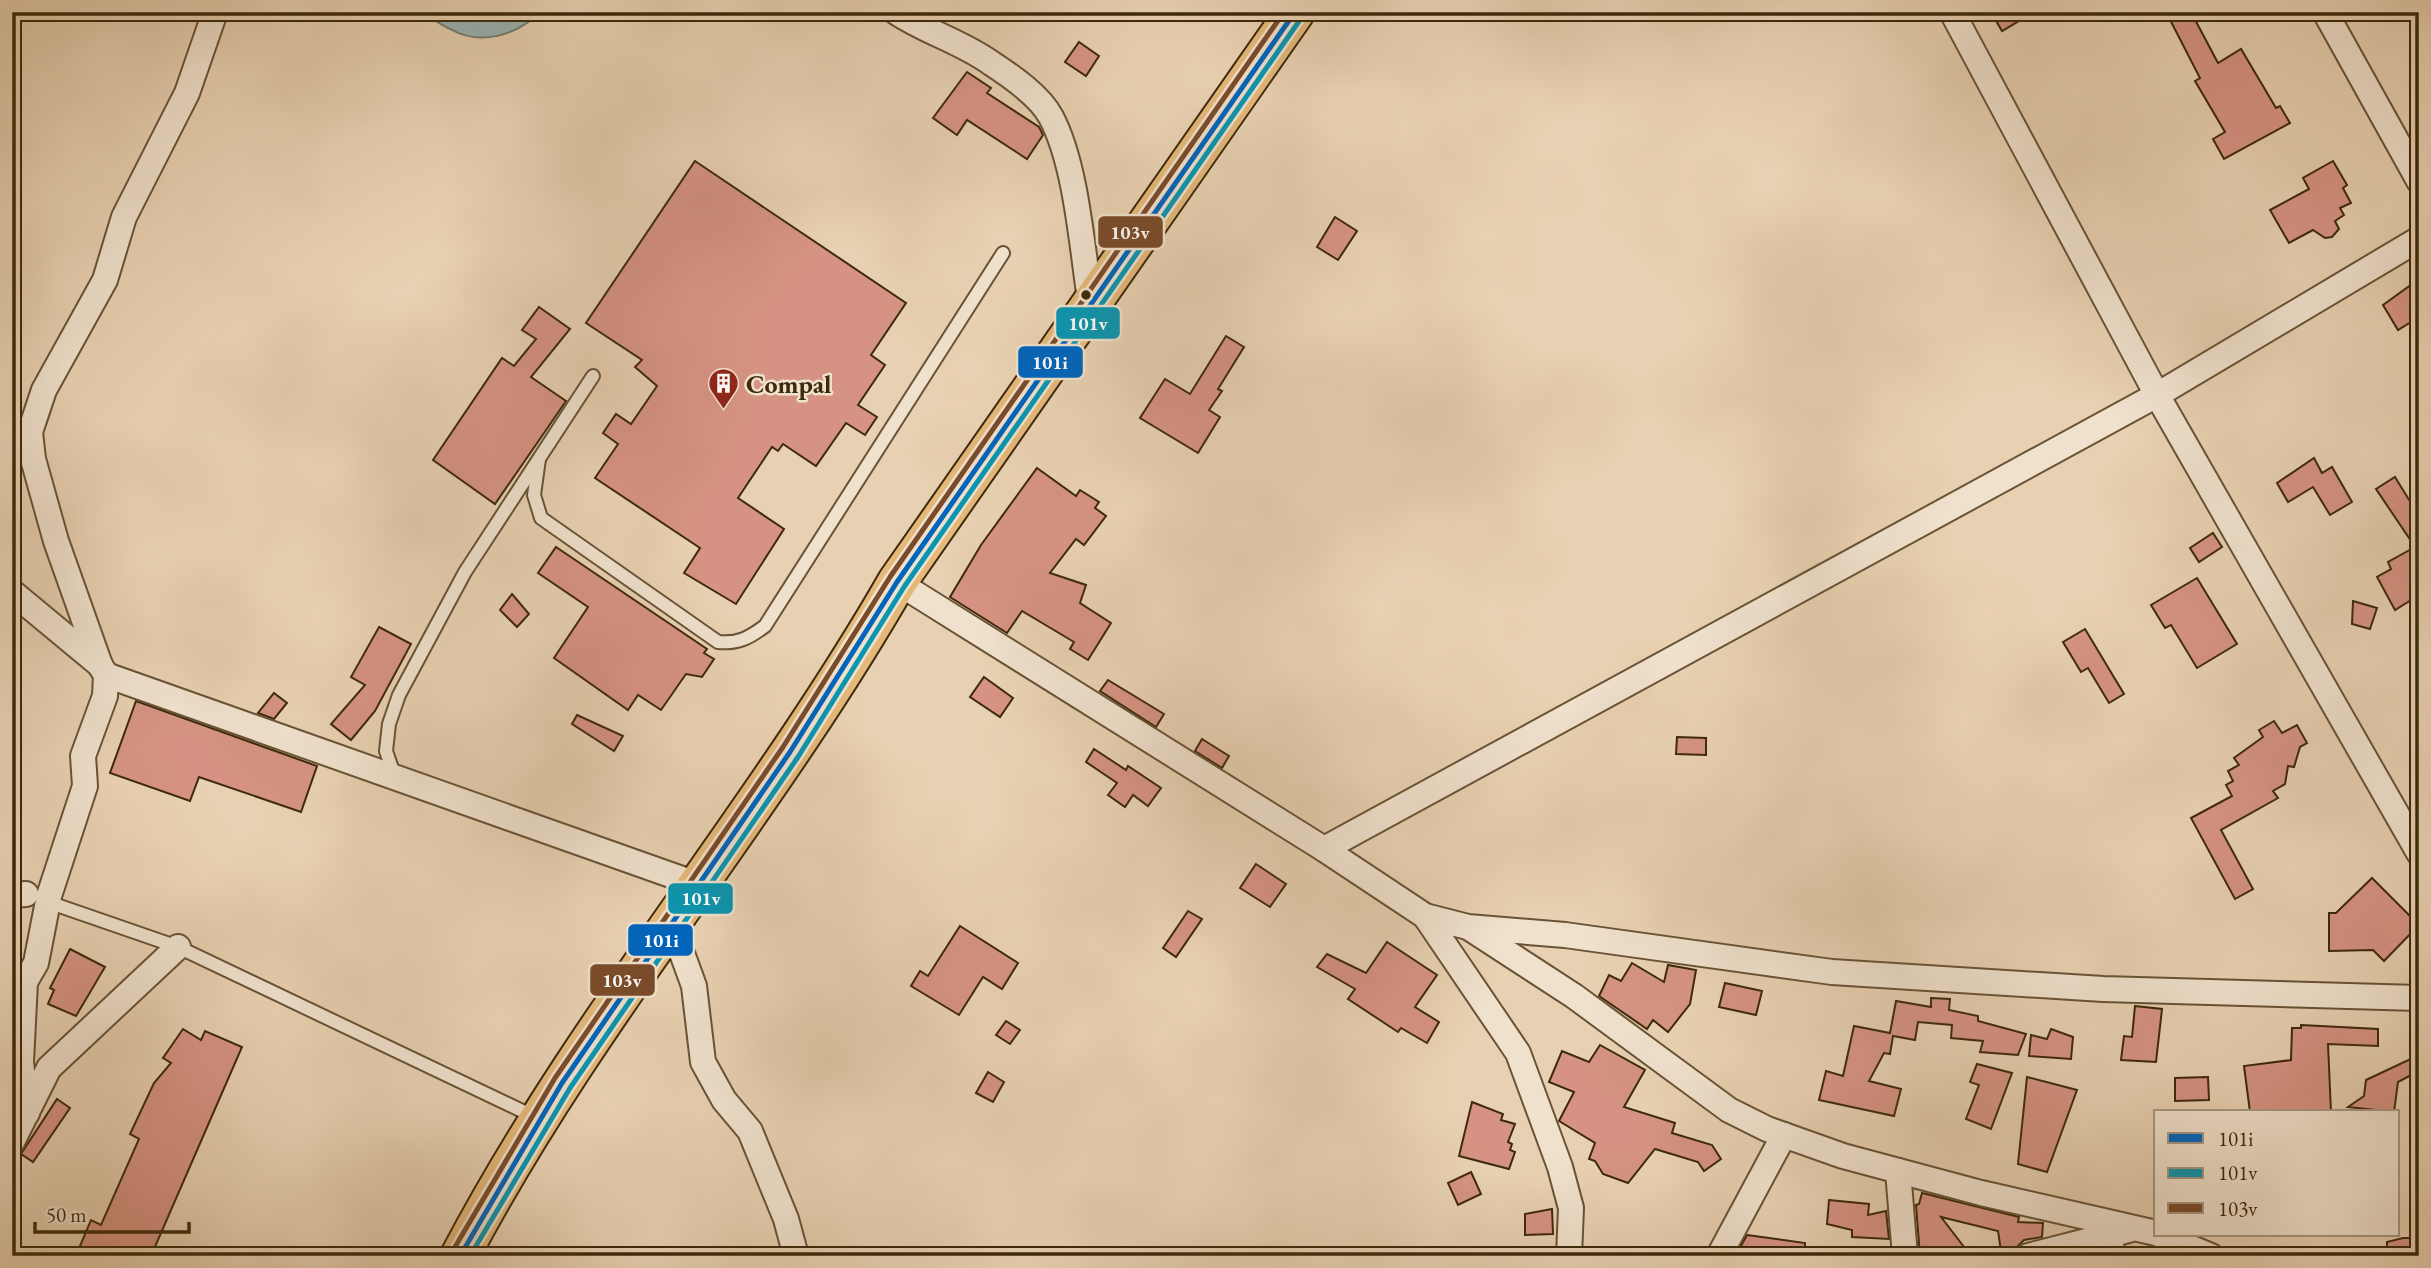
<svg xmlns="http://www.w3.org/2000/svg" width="2431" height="1268" viewBox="0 0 2431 1268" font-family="'EB Garamond',serif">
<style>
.water{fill:#9ab5b6;stroke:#757d72;stroke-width:2}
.building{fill:#d69383;stroke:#3d290b;stroke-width:2}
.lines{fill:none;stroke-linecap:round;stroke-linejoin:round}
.service-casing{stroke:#685335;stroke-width:16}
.minor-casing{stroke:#685335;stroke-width:28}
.primary-casing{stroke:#3d290b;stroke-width:42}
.service{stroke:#f0e1cd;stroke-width:12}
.minor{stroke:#f0e1cd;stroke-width:24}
.primary{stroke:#e4b879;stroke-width:38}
.bus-1-casing{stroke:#f0e1cd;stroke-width:10}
.bus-2-casing{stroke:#f0e1cd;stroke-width:10}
.bus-3-casing{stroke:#f0e1cd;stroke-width:10}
.bus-1{stroke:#0065bd;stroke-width:5}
.bus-2{stroke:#0996b1;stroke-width:5}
.bus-3{stroke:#7a4b2a;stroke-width:5}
.bus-dot{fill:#3d290b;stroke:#f0e1cd;stroke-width:2.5}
.labels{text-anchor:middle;stroke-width:5;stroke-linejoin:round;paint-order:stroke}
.poi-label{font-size:26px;font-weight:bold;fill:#3d290b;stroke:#f0e1cd;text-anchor:start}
.line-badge{stroke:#f0e1cd;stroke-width:2.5}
.badge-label{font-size:19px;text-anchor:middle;font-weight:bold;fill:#fff}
</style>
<rect width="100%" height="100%" fill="#e8d1b2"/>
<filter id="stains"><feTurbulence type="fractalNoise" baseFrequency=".00286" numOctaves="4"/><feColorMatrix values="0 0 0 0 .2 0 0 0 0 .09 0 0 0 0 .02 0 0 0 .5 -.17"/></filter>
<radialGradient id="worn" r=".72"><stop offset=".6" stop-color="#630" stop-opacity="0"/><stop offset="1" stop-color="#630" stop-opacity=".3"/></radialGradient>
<path class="water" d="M429,12H540C516,36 480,46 450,29C441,24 434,22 429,12Z"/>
<g class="building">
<polygon points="1991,12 2034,12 2002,31"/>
<polygon points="2166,12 2191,12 2218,63 2241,49 2276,108 2280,106 2290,123 2224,159 2213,139 2225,132 2195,81 2200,78"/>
<polygon points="1079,42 1099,56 1086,76 1065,62"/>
<polygon points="967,72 991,88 987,93 1039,127 1043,135 1027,159 967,120 957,135 933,118"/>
<polygon points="695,161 906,303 871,355 885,365 858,405 877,417 865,435 846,423 816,466 783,444 778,451 772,447 738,498 784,529 736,604 684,573 700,548 595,478 618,444 603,433 616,414 631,424 657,386 635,367 642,360 586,323"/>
<polygon points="2333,161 2347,185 2343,188 2351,203 2340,208 2344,215 2335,221 2339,229 2332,237 2325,238 2313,230 2289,243 2270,210 2309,189 2303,178"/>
<polygon points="1335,217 1357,231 1338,260 1317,247"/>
<polygon points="2419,279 2419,317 2398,330 2383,305"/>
<polygon points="539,307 570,329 531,377 566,401 495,504 433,460 502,358 514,366 536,339 522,330"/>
<polygon points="1226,336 1244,347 1218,389 1222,391 1209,410 1220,417 1198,453 1140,418 1165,379 1190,394"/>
<polygon points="2314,458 2322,473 2332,467 2352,502 2330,515 2313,487 2288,502 2277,483"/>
<polygon points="1037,468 1076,496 1080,490 1099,502 1095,508 1106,516 1084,545 1076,539 1050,573 1086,585 1080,603 1111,623 1088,660 1070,649 1074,642 1022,611 1007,633 950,597 981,545"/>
<polygon points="2395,477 2419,516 2419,595 2395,610 2377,577 2391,569 2388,562 2415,547 2376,489"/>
<polygon points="2213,533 2222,547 2199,562 2190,548"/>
<polygon points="556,547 707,649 704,653 714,659 702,677 686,674 661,710 638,695 628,710 554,658 588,607 538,573"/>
<polygon points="2197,578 2237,644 2197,668 2171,625 2165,628 2151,605"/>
<polygon points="512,594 529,614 517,627 500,610"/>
<polygon points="2353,601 2377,608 2370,629 2352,624"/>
<polygon points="379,627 411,644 375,711 351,740 331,724 365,685 351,677"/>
<polygon points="2085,629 2124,694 2109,703 2088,668 2081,672 2063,642"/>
<polygon points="984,677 1013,698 1000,717 970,697"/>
<polygon points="1108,680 1164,714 1156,727 1100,691"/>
<polygon points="274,693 287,703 274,719 258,713"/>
<polygon points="136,701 317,766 301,812 199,777 190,801 110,773"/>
<polygon points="577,715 623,736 614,751 572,724"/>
<polygon points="2274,721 2282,733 2297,725 2307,743 2300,747 2294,767 2288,766 2285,784 2273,791 2278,798 2221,830 2253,889 2235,899 2191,818 2232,796 2226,785 2233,781 2228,771 2239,765 2234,758 2263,737 2259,730"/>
<polygon points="1677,737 1706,738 1706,755 1676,754"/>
<polygon points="1202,739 1229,756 1222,768 1195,751"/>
<polygon points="1094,749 1126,770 1128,766 1161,788 1148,806 1133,795 1125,807 1108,795 1117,783 1086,762"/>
<polygon points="1256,864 1286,884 1270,907 1240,888"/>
<polygon points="2372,878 2419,925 2384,961 2373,950 2329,951 2329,913 2336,913"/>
<polygon points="1188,911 1202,919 1176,957 1163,948"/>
<polygon points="960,926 1018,963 1002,989 983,977 959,1015 911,986 920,971 928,976"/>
<polygon points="1387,942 1437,975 1415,1007 1439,1022 1427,1043 1401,1028 1398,1032 1348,999 1355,989 1317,967 1327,954 1366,973"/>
<polygon points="70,949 105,967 76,1016 48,1004 54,990 50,988"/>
<polygon points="1632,963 1664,982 1668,965 1696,970 1690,1004 1668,1032 1653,1020 1647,1029 1599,996 1609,975 1621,981"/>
<polygon points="1725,983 1762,991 1756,1015 1719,1007"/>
<polygon points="1931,998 1950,999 1949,1010 1978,1016 1978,1021 2026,1034 2018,1055 1980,1052 1983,1041 1951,1038 1952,1025 1918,1022 1915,1040 1893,1036 1890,1054 1884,1053 1869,1081 1901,1089 1894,1116 1819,1100 1826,1071 1843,1076 1854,1026 1890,1033 1896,1001 1931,1007"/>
<polygon points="2135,1006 2162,1009 2156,1062 2121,1060 2124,1036 2132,1037"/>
<polygon points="1006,1021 1020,1030 1010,1044 996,1035"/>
<polygon points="2301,1025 2378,1029 2378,1046 2328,1044 2331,1112 2250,1112 2244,1066 2291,1060 2292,1028 2301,1028"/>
<polygon points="183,1029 201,1040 205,1031 242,1047 151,1256 102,1256 80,1246 91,1220 101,1225 139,1139 130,1134 154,1083 171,1063 163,1058"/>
<polygon points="2051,1029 2073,1037 2071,1059 2029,1056 2031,1035 2047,1039"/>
<polygon points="1600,1045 1645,1070 1624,1107 1675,1123 1672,1133 1712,1145 1721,1159 1704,1171 1698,1162 1655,1149 1628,1183 1603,1174 1595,1161 1589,1159 1595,1143 1559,1121 1574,1092 1549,1082 1562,1051 1589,1062"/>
<polygon points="2419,1055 2419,1071 2398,1082 2394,1112 2348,1107 2364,1096 2366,1080"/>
<polygon points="1977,1064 2012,1073 1991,1129 1966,1119 1979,1085 1970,1082"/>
<polygon points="988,1072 1004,1082 993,1102 976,1093"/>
<polygon points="2027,1077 2077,1090 2047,1172 2018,1164"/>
<polygon points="2208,1077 2209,1100 2175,1101 2175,1078"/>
<polygon points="57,1099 70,1108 33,1162 21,1154"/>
<polygon points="1472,1102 1503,1114 1501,1120 1515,1124 1508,1142 1512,1144 1510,1150 1515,1152 1509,1169 1459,1156"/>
<polygon points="1471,1172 1481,1194 1458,1205 1448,1183"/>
<polygon points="1922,1193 2019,1217 2018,1222 2043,1223 2042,1237 2024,1240 2016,1248 2001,1251 1998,1231 1941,1217 1971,1256 1920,1256 1916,1205 1919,1204"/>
<polygon points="1829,1200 1869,1204 1868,1215 1886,1211 1889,1239 1852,1237 1852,1230 1827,1224"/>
<polygon points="1552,1209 1553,1234 1525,1235 1525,1214"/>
<polygon points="1747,1235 1805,1243 1805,1252 1742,1256 1737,1253"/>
<polygon points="2403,1238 2419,1238 2419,1256 2387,1256 2387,1242"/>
</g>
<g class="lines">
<defs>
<g id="service">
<path d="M539,459L534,495L541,518L718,642C738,644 749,638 765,626L1003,253"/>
<polyline points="395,777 386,751 389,724 399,695 465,572 593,376"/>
<polyline points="45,901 178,947 537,1118"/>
</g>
<g id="minor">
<path d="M896,12C926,32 962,42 991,63C1011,76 1040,96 1051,117C1077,166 1082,250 1091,306"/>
<polyline points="1952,12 2157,395 2419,853"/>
<polyline points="2325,12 2419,181"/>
<polyline points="897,582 1324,849 1425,916 1468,927 1565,935 1832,972 2103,989 2419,998"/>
<polyline points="12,592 100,665 106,675 105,696 83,756 85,786 49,896 36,963 25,982 21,1062 27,1113"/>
<polyline points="100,665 56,541 33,459 30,432 44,390 105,280 124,217 187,93 215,12"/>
<polyline points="106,675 699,885"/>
<polyline points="1324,849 2157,395 2419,239"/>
<polyline points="12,895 26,894"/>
<polyline points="1425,916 1518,1053 1560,1167 1571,1208 1569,1256"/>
<polyline points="671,923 694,986 703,1062 724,1100 750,1131 786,1219 796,1256"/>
<polyline points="1471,929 1574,996 1729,1110 1767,1129 1843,1156 1981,1193 2156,1233"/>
<polyline points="12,1142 49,1068 178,947"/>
<polyline points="1898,1171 1905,1256"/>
<polyline points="2160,1235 2211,1256"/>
<polyline points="2108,1236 2114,1256"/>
<polyline points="1719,1256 1784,1135"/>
<polyline points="2028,1256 2129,1230"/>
</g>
<path id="primary" d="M460,1256C585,1018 764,814 897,582L1295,12"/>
</defs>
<use href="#service" class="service-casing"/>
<use href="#minor" class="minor-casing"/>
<use href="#primary" class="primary-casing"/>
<use href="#service" class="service"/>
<use href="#minor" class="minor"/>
<use href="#primary" class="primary"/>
<defs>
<polyline id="bus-1" points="460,1256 562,1083 790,752 897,582 1295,12"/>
<polyline id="bus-2" points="470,1256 570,1088 798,757 904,587 1302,17"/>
<polyline id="bus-3" points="452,1252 555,1078 783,747 890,577 1284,12"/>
</defs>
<use href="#bus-1" class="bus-1-casing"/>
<use href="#bus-2" class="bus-2-casing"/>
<use href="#bus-3" class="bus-3-casing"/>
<use href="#bus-1" class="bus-1"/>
<use href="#bus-2" class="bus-2"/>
<use href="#bus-3" class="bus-3"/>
</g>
<defs>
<symbol id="building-pin" viewBox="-11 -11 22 30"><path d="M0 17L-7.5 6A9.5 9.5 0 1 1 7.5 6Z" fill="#8f2418" stroke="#f0e1cd"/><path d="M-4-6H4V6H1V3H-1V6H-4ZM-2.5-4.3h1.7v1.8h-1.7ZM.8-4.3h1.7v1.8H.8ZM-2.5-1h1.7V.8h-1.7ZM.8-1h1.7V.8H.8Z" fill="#fff"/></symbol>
</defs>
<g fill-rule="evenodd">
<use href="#building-pin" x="706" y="366" width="35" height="47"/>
</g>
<circle class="bus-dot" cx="1086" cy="295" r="6"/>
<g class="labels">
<g class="poi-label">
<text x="746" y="393">Compal</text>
</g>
</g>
<g class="line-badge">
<rect x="1097" y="215" width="67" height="34" rx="7" fill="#7a4b2a"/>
<rect x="1055" y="306" width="66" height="34" rx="7" fill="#0996b1"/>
<rect x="1017" y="345" width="67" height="34" rx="7" fill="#0065bd"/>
<rect x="667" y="882" width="67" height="33" rx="7" fill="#0996b1"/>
<rect x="627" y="923" width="67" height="34" rx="7" fill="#0065bd"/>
<rect x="589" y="963" width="67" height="34" rx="7" fill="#7a4b2a"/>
</g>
<g class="badge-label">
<text x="1130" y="239">103v</text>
<text x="1088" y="330">101v</text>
<text x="1050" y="369">101i</text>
<text x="701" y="905">101v</text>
<text x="661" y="947">101i</text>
<text x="622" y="987">103v</text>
</g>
<rect width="2431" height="1268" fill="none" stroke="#e8d1b2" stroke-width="42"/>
<rect x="14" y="14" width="2403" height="1240" fill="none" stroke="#3d290b" stroke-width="3.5"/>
<rect x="21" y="21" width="2389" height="1226" fill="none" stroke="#3d290b" stroke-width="2"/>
<rect x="2154" y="1110" width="245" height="126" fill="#f0e1cd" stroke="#a8977f" stroke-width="2"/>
<rect x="2168" y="1133" width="35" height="10" fill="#0065bd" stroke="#a8977f" stroke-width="2"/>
<text x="2218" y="1146" font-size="21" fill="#3d290b">101i</text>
<rect x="2168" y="1168" width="35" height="10" fill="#0996b1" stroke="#a8977f" stroke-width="2"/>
<text x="2218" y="1180" font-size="21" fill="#3d290b">101v</text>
<rect x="2168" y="1203" width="35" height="10" fill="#7a4b2a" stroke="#a8977f" stroke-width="2"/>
<text x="2218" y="1216" font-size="21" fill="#3d290b">103v</text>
<path d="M35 1222v10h154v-10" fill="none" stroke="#3d290b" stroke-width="3.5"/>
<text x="46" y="1222" font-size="21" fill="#3d290b" stroke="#f0e1cd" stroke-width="5" paint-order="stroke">50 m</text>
<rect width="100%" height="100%" filter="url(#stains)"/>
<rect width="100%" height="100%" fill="url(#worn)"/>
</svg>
